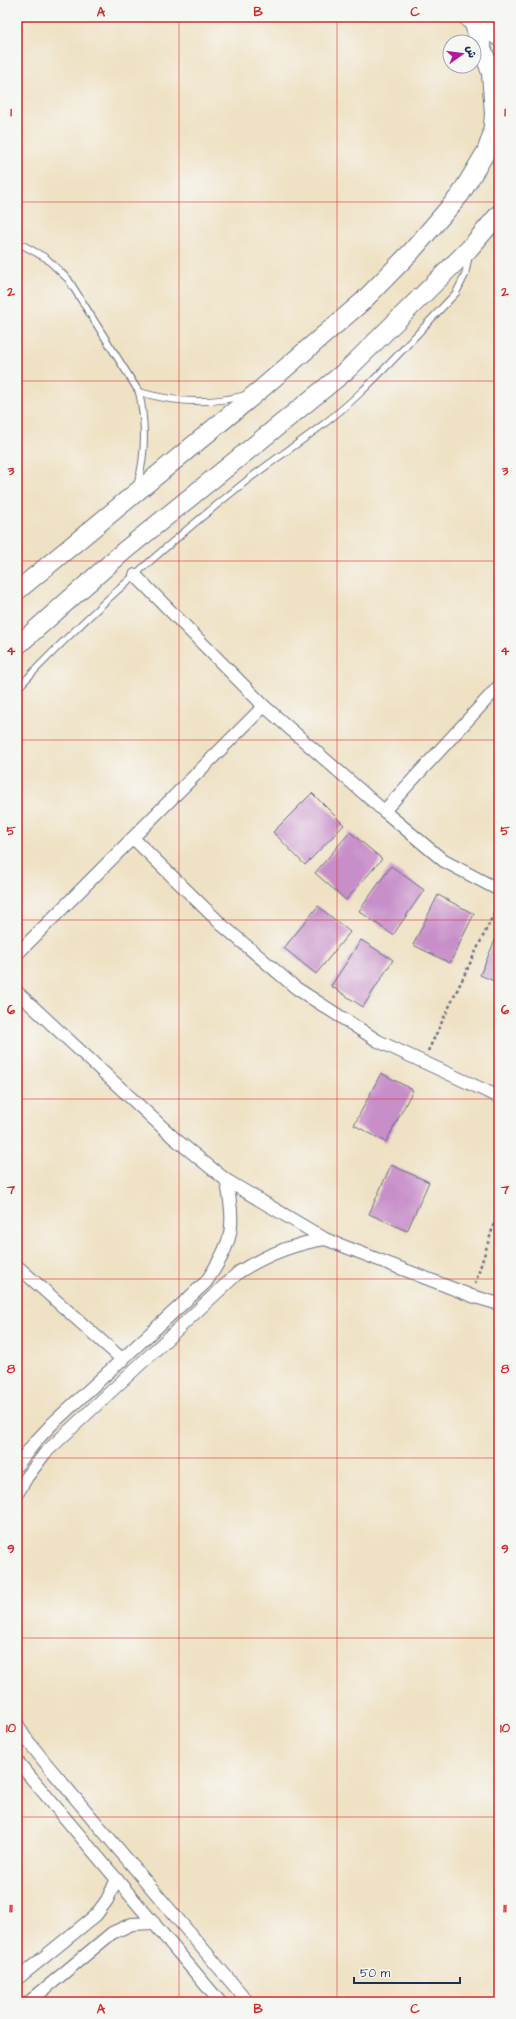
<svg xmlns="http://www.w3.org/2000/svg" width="516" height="2019" viewBox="0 0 516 2019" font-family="'Architects Daughter','Playpen Sans Arabic',sans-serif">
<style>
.building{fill:#c78ec9}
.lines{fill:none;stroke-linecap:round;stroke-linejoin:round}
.lane-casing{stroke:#656d81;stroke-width:8}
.street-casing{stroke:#656d81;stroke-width:14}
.secondary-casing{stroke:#656d81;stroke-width:20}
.path{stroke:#656d81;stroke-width:2.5;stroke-dasharray:3 3;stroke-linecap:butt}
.lane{stroke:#fff;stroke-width:6}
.street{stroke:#fff;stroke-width:12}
.secondary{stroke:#fff;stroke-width:18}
.grid{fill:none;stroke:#d62828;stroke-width:1;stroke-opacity:0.55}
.neatline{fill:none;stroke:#d62828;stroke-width:1.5}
.grid-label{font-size:13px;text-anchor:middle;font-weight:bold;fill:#d62828}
</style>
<rect width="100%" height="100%" fill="#f6f6f2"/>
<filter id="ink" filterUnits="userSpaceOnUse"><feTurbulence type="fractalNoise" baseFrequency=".025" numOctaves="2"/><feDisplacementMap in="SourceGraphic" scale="8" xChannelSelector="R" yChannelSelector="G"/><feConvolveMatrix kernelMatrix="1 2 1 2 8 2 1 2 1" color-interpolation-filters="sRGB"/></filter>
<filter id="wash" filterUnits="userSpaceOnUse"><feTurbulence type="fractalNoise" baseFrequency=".012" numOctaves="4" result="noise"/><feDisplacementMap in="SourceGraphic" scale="16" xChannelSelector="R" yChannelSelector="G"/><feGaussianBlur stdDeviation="0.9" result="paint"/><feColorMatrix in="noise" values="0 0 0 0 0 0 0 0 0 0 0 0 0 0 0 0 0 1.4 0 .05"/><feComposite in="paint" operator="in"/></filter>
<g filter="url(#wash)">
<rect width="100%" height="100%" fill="#efe1c3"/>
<g id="blocks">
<g class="building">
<polygon points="312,793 344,825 305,865 273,832"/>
<polygon points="350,832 382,859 346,900 315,873"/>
<polygon points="391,866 424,890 393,935 359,911"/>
<polygon points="438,895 474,914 450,963 413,945"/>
<polygon points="318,906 350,932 316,974 284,948"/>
<polygon points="499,931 499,983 480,975"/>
<polygon points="361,940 393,960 363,1007 331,986"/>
<polygon points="381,1073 413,1090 386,1142 354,1125"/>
<polygon points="391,1165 429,1182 407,1231 369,1214"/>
</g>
</g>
</g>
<g filter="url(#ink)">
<use href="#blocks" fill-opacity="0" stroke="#656d81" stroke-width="1"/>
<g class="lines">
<defs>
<g id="lane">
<path d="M17,242L46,258L68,279L139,392C146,424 146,455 137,486"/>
<path d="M139,392C173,402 210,405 246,395"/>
<path d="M17,689C87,614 165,546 245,482C283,452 325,427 360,393C393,362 424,326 456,293L465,275L469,255"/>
</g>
<g id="street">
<polyline points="135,575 264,706 384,811 444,861 499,890"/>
<polyline points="384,811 499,686"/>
<polyline points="133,838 222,925 296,988 378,1041 499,1097"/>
<polyline points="17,954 264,706"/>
<polyline points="17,992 174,1138 226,1180 325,1239 472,1296 499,1304"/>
<polyline points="17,1266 123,1360"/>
<path d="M17,1465L36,1441L52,1424L206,1282C232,1243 237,1227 226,1180"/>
<path d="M17,1494L27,1477L45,1453L239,1272C267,1254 293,1244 325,1239"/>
<polyline points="17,1723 24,1736 48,1766 248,2002"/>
<polyline points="17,1761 220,2002"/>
<polyline points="17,1979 96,1915 107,1900 117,1879"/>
<polyline points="29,2002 112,1933 132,1924 154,1923"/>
</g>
<g id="secondary">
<polyline points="469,19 499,37"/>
<polyline points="17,591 260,390 362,302 411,252 460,195 486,152 492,135 494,114 491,73 473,22"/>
<polyline points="17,646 124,551 347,370 469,249 499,214"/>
</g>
</defs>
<use href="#lane" class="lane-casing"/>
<use href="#street" class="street-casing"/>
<use href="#secondary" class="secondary-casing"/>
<g class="path">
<polyline points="428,1051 499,903"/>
<polyline points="475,1284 499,1208"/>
</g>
<use href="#lane" class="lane"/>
<use href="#street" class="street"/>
<use href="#secondary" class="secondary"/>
</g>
</g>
<path class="grid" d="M179,17V2002M337,17V2002M17,202H499M17,381H499M17,561H499M17,740H499M17,920H499M17,1099H499M17,1279H499M17,1458H499M17,1638H499M17,1817H499"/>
<rect width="516" height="2019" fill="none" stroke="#f6f6f2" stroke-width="44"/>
<g transform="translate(462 54) rotate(76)"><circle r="19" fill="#f6f6f2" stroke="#9ea6b7"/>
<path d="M0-3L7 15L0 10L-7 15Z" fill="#b5179e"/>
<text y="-6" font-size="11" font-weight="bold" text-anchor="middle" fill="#1b2f5e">ش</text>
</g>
<path d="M354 1977v6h106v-6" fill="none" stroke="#1b2f5e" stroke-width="2"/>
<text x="360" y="1977" font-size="12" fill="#1b2f5e" stroke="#f6f6f2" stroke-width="3" paint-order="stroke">50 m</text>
<rect x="22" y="22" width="472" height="1975" class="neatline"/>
<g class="grid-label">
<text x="101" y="16">A</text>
<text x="258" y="16">B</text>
<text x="415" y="16">C</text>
<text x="11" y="116">1</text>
<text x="505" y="116">1</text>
<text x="11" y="296">2</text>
<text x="505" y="296">2</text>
<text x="11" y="475">3</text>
<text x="505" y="475">3</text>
<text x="11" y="655">4</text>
<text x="505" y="655">4</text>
<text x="11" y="835">5</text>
<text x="505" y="835">5</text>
<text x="11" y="1014">6</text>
<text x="505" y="1014">6</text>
<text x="11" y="1194">7</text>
<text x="505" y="1194">7</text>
<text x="11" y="1373">8</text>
<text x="505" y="1373">8</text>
<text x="11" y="1553">9</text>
<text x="505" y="1553">9</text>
<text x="11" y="1732">10</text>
<text x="505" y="1732">10</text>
<text x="11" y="1912">11</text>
<text x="505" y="1912">11</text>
<text x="101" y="2013">A</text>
<text x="258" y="2013">B</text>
<text x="415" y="2013">C</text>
</g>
</svg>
